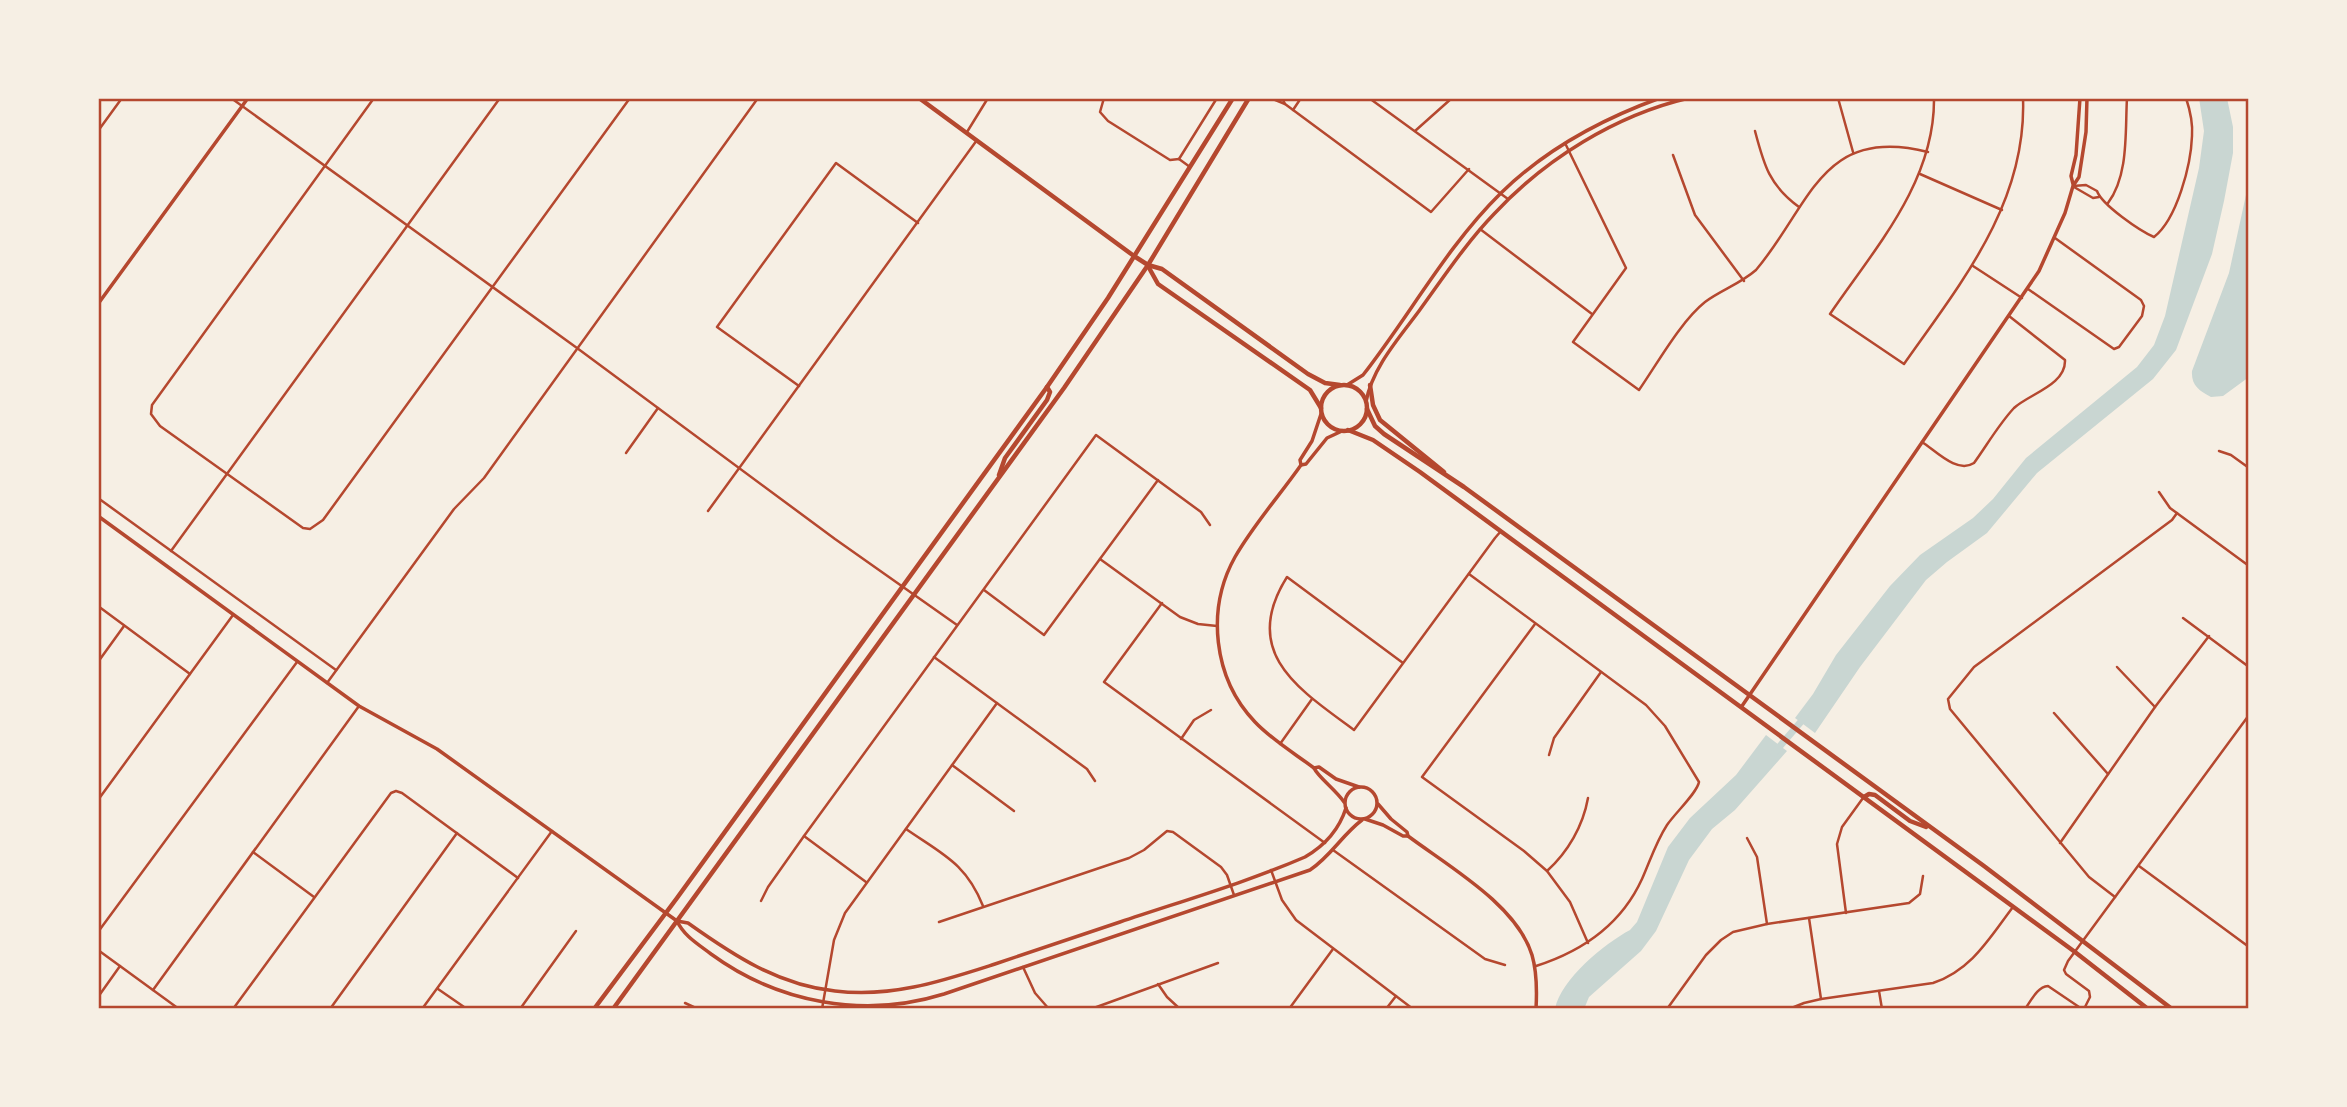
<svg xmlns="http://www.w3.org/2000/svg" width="2347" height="1107" viewBox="0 0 2347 1107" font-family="'Noto Sans',sans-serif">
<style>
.water{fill:#c9d6d2}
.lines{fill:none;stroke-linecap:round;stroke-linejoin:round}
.canal{stroke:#c9d6d2;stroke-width:7}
.minor{stroke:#b5482f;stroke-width:2.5}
.tertiary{stroke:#b5482f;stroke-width:3.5}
.secondary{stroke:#b5482f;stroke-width:4.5}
.neatline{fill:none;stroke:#b5482f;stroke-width:2.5}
</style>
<rect width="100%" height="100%" fill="#f6efe4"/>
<g class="water">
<polygon points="2199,98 2227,98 2233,127 2233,153 2224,201 2212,254 2176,350 2153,379 2037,473 1987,533 1947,562 1926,580 1860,667 1815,733 1795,718 1813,694 1836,655 1890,586 1920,555 1973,518 1993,499 2026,458 2137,367 2154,345 2165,316 2199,168 2204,131"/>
<path d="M2249,181V377L2223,396L2211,397C2199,391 2191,385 2192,371L2229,273Z"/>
<path d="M1766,735L1787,751L1735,810L1712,829L1689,860L1656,931L1641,951L1589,997L1584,1009H1555C1561,979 1604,944 1630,930L1637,922L1668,847L1690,818L1736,775Z"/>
</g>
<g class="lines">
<polyline class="canal" points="1774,753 1805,717"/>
<g class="minor">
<polyline points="231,98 577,348 835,539 957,625"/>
<polyline points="374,98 152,405 151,414 160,426 303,528 310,529 323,520 630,98"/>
<polyline points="1104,98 1100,112 1108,121 1170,160 1179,159"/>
<polyline points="1270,98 1285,104 1431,212 1469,169"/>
<polyline points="1282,98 1285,104"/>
<polyline points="1369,98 1508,199"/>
<polyline points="1838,98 1853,152"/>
<path d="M1934,98C1935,182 1875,248 1830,314L1904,364C1961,283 2027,203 2023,98"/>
<polyline points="1293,110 1301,98"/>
<polyline points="98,131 122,98"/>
<polyline points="1415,131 1452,98"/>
<path d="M1755,131C1764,165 1769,185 1799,207"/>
<polyline points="967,132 988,98"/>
<path d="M1565,143L1626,268L1573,342L1639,390C1657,364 1681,321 1705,302C1721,290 1740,284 1756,270C1811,205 1821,125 1928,152"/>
<polyline points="1673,155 1695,215 1744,281"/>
<polyline points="1179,159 1217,98"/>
<polyline points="1179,159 1190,167"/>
<polyline points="1920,174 2002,210"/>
<path d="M2073,186L2086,185L2097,191C2102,205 2140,231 2154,237C2177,219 2191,165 2192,136C2193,123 2190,110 2186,98"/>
<polyline points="2074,187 2093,198 2099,197"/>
<path d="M2108,203C2129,175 2125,131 2127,98"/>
<polyline points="1480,229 1592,314"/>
<polyline points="1973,266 2022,298"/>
<polyline points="2028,289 2114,349 2119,347 2142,316 2144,306 2141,300 2055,238"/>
<polyline points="799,386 717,327 836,163 918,223"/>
<path d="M1922,442C1936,451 1957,474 1974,463C1987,445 1999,424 2014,408C2029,394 2066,385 2065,360L2009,316"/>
<polyline points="2219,451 2231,455 2249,468"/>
<polyline points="626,453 658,408"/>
<polyline points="2159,492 2170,508 2249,566"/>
<polyline points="98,498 336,670"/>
<polyline points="708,511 977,140"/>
<polyline points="171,551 500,98"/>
<polyline points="1100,559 1180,617 1198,624 1217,626"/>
<path d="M1469,574L1646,705L1665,726L1699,782C1697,793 1675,813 1667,825C1656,842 1650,861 1642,879C1621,925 1583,951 1536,966"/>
<polyline points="984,590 1044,635 1158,480"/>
<polyline points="1162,603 1104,682 1325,843"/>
<polyline points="98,606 190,674"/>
<polyline points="2183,618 2249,667"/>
<polyline points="1535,624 1422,777 1524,851 1547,871 1570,902 1588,943"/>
<polyline points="934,657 1087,769 1095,781"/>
<polyline points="98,662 124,626"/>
<path d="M1403,663L1287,577C1239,653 1300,690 1354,730L1495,538L1501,531"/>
<polyline points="2117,667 2155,707"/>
<polyline points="327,683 454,509 484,478 758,98"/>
<polyline points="2054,713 2108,774"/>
<polyline points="1181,739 1194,720 1211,710"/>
<polyline points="1280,744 1312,699"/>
<polyline points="1549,755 1554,738 1601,672"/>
<polyline points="952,765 1014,811"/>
<polyline points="98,800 233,615"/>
<path d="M906,829C942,854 966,863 983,906"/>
<polyline points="804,836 866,882"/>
<polyline points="1747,838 1757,857 1767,924"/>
<polyline points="2060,843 2155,707 2209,636"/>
<polyline points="1333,850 1485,959 1505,965"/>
<polyline points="253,852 314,897"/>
<polyline points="2139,866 2249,947"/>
<polyline points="1271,870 1282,900 1296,920 1413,1009"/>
<path d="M1547,871C1568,852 1583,826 1588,798"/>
<polyline points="2115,897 2089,877 1950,709 1948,699 1974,667 2172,520 2177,513"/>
<polyline points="761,901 768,887 804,836 1096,435 1201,512 1210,525"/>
<polyline points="1846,913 1837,844 1842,827 1863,798"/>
<polyline points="1809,918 1821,999"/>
<polyline points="939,922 1129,858 1144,850 1167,831 1173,832 1221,867 1227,875 1234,895"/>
<polyline points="98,932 297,662"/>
<polyline points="98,950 179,1009"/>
<polyline points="1023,967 1035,993 1049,1009"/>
<polyline points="1158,984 1167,997 1180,1009"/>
<polyline points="438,989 467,1009"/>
<polyline points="153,990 359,706"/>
<polyline points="1879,991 1882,1009"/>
<polyline points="98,997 120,966"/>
<polyline points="685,1003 698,1009"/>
<polyline points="233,1009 391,793 396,791 402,793 518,878"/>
<polyline points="330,1009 457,833"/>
<polyline points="422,1009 552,831"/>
<polyline points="520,1009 576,931"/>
<polyline points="822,1009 834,940 845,913 997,703"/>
<polyline points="1091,1009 1218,963"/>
<polyline points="1289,1009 1333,949"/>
<polyline points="1386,1009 1396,996"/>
<polyline points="1667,1009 1706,955 1721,940 1733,932 1767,924 1909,903 1920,894 1923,876"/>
<path d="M1789,1009L1804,1003L1821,999L1933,983C1972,970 1990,937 2013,907"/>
<path d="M2025,1009C2031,1001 2037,987 2048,986L2082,1009"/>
<polyline points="2084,1009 2090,997 2089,991 2066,974 2064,970 2068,961 2249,715"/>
</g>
<g class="tertiary">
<polyline points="2073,184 2071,176 2076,155 2080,98"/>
<polyline points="98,304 248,98"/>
<path d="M1347,385L1363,375C1410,315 1447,246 1501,193C1546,149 1602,119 1660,98"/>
<path d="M1366,402C1372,368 1399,338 1419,311C1443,278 1466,243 1494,214C1545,159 1616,115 1689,98"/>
<path d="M1342,431L1327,438L1306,464L1301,465C1280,495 1254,524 1235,557C1206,609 1213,678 1255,722C1272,740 1294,753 1314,768L1319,767L1336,779L1359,787"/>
<polyline points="1301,465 1300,460 1312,441 1321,414"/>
<path d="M98,516L359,706L437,749L677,921L688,923C733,955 778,985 835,991C892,998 942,981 995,964C1037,950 1079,936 1120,922C1182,901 1245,883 1305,857C1324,846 1339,830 1346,808"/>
<polyline points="1742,706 2039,271 2065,213 2073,186 2079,177 2086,132 2087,98"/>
<path d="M1314,768C1318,777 1336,790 1344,802"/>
<circle cx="1361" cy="803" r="16"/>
<path d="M1378,804L1391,819L1407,832L1408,836C1448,866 1517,905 1532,955C1537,972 1537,991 1536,1009"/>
<polyline points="1365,819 1383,825 1403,836 1408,836"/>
<path d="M677,921C684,936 698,944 711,954C778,1003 864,1019 944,994L1310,870C1331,856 1342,835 1362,820"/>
</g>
<g class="secondary">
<polyline points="919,98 1134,256 1148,265 1162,269 1308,374 1325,383 1340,385"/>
<polyline points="1148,266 1158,284 1310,390 1321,408"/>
<polyline points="1370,385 1373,405 1380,420 1444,472"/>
<circle cx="1344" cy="408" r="23"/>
<polyline points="1367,409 1375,426 1384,434 1464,487 1984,866 2172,1009"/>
<polyline points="1348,430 1373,440 1420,472 2075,952 2148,1009"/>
<polyline points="999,475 1005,458 1047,400 1050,392 1047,387"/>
<polyline points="1864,797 1869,794 1875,795 1910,821 1926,827"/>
<polyline points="594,1009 677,898 1047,387 1108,298 1233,98"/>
<polyline points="613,1009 1064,388 1148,265 1249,98"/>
</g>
</g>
<rect width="2347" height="1107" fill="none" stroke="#f6efe4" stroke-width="200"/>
<rect x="100" y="100" width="2147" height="907" class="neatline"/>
</svg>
